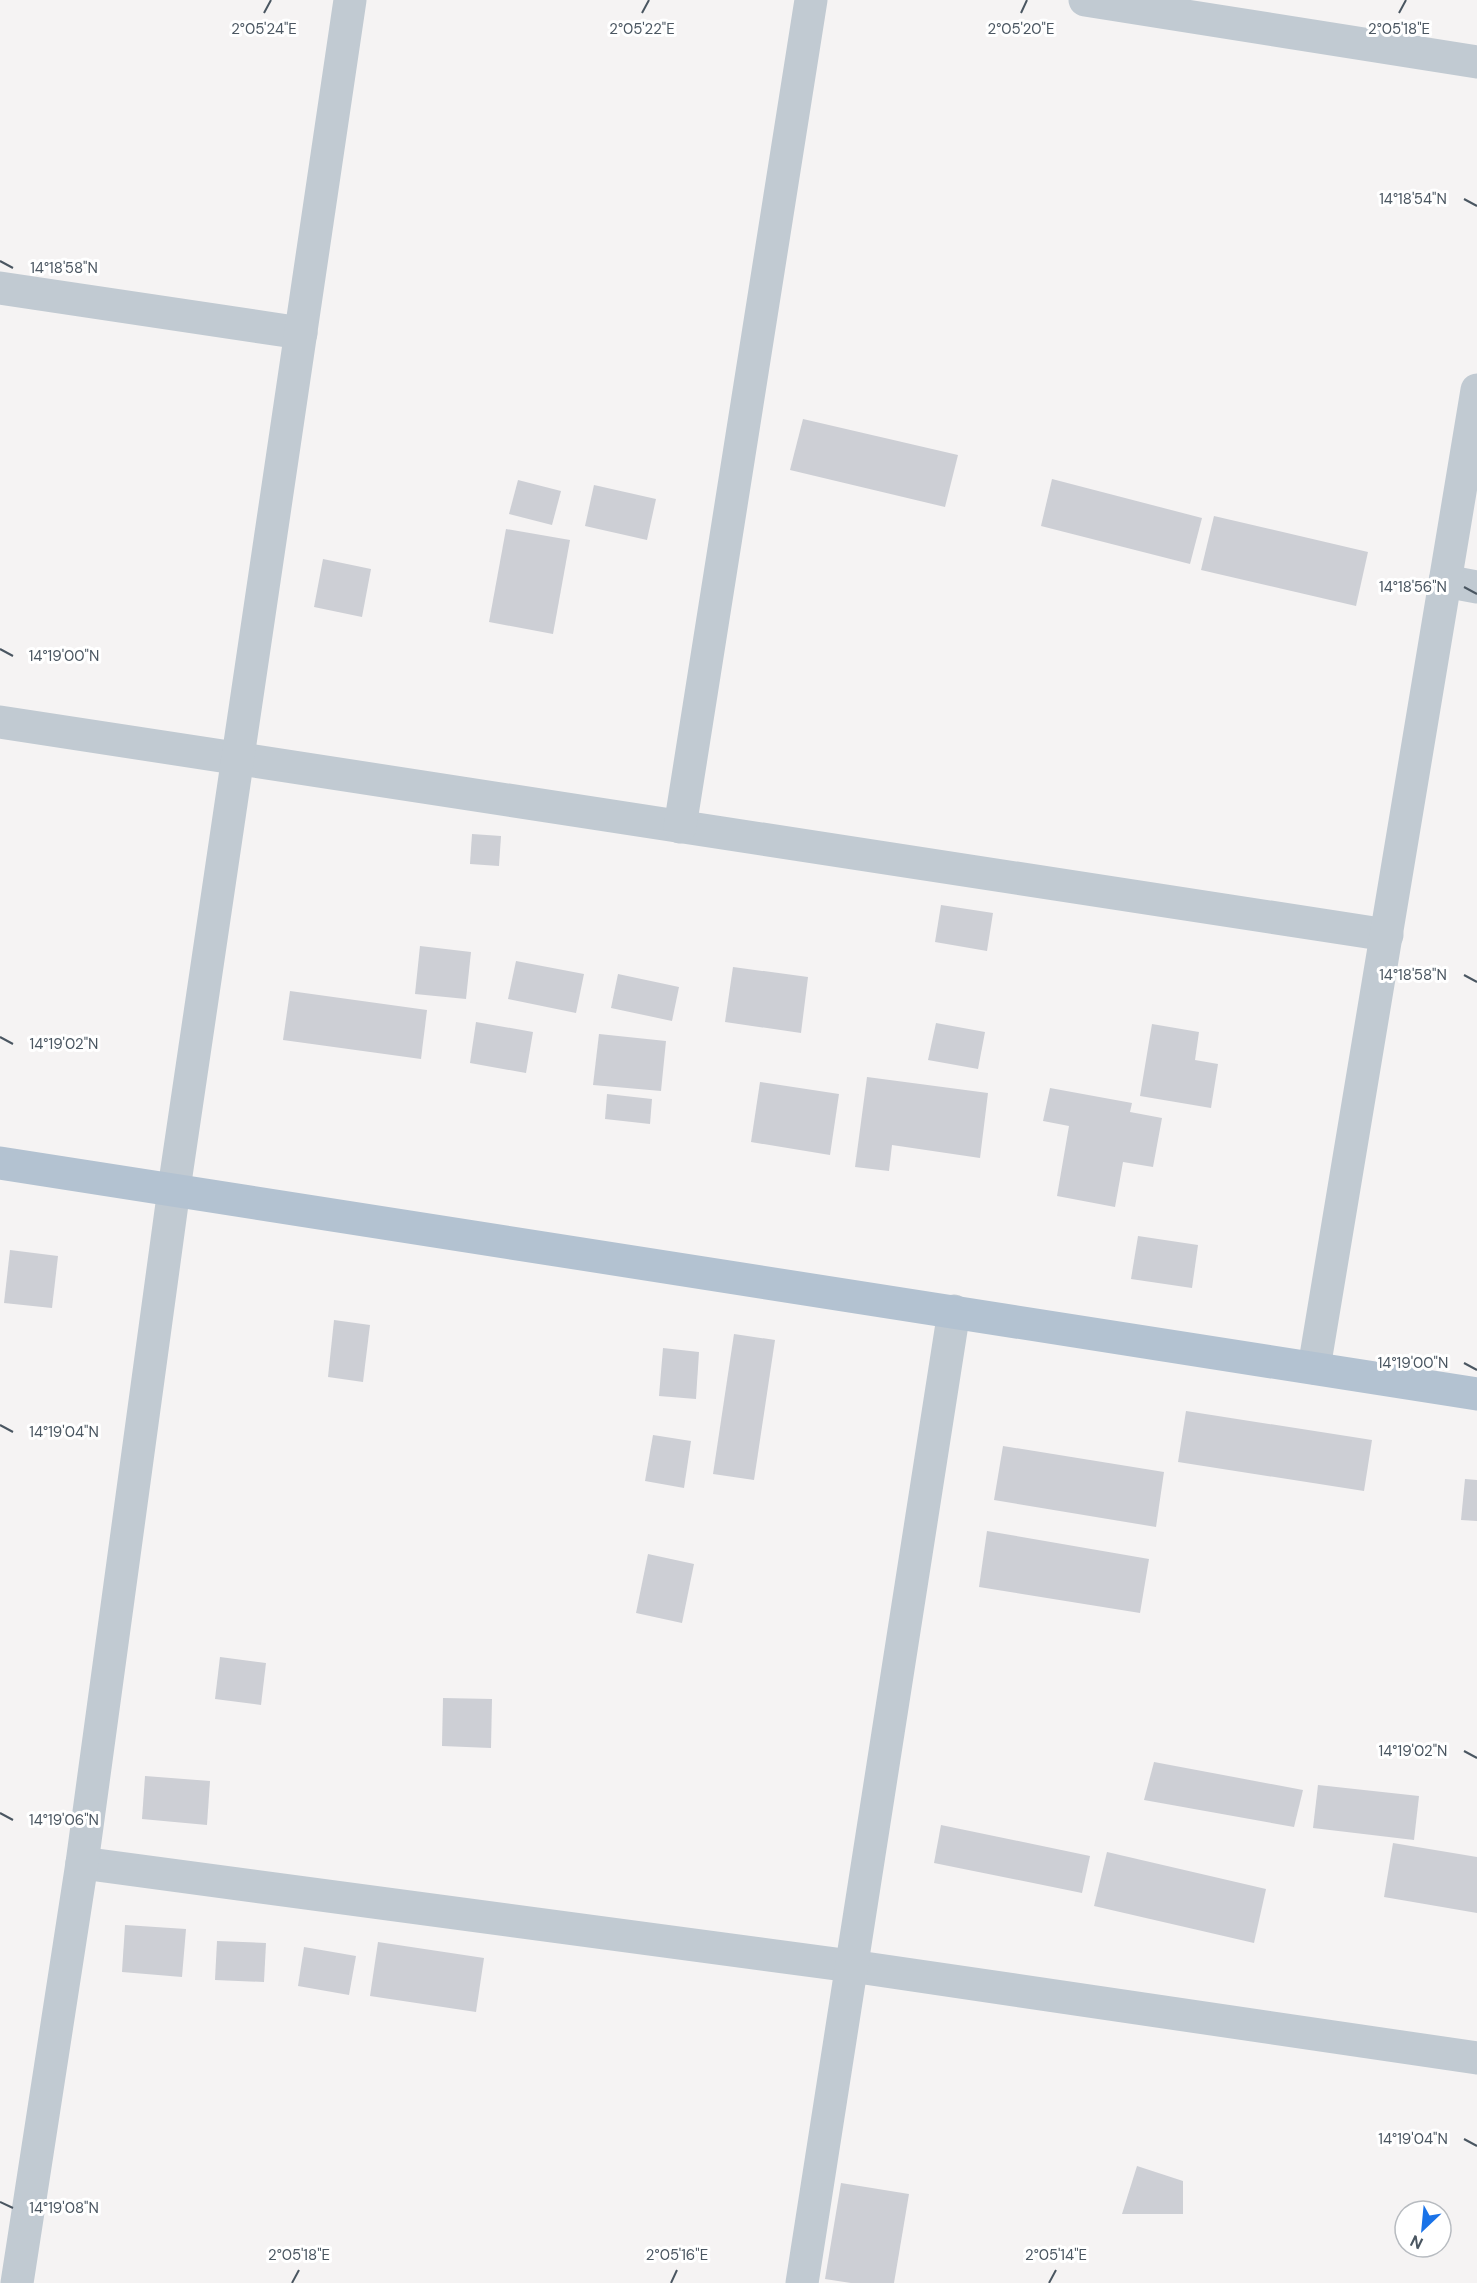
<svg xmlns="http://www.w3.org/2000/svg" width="1477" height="2283" viewBox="0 0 1477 2283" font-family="'DM Sans',sans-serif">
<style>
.building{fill:#cdcfd5}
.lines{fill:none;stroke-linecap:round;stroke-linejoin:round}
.minor{stroke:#c1cad2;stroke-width:33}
.major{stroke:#b3c2d1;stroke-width:33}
.ticks{fill:none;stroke:#4a5661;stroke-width:2}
.ticks-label{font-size:15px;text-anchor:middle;fill:#4a5661;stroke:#fff;stroke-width:6;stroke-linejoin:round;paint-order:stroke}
</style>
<rect width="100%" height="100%" fill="#f5f3f3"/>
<g class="building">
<polygon points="803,419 958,455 945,507 790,470"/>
<polygon points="1052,479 1202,518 1190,564 1041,526"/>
<polygon points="518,480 561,491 552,525 509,514"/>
<polygon points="594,485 656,499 647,540 585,526"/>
<polygon points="1214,516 1368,552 1356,606 1201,570"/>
<polygon points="506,529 570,540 553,634 489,622"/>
<polygon points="323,559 371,569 362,617 314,607"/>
<polygon points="472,834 501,836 499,866 470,864"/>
<polygon points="941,905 993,913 987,951 935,942"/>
<polygon points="420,946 471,952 466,999 415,994"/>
<polygon points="516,961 584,974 576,1013 508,999"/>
<polygon points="733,967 808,977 801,1033 725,1022"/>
<polygon points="618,974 679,987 672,1021 611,1008"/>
<polygon points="290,991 427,1010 421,1059 283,1040"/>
<polygon points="476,1022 533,1032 526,1073 470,1063"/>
<polygon points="936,1023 985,1032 978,1069 928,1060"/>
<polygon points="1152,1024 1199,1032 1195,1060 1218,1064 1211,1108 1140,1096"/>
<polygon points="599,1034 666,1041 661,1091 593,1085"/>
<polygon points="867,1077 988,1093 980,1158 892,1145 889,1171 855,1167"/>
<polygon points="760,1082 839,1094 830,1155 751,1142"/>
<polygon points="1050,1088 1132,1103 1130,1112 1162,1118 1153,1167 1123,1162 1115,1207 1057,1196 1069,1126 1043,1121"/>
<polygon points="607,1094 652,1099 650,1124 605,1119"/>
<polygon points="1138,1236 1198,1245 1192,1288 1131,1279"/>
<polygon points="10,1250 58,1256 52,1308 4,1303"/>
<polygon points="334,1320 370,1325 363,1382 328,1377"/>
<polygon points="734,1334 775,1340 754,1480 713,1474"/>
<polygon points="663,1348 699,1352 696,1399 659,1396"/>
<polygon points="1186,1411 1372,1440 1364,1491 1178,1462"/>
<polygon points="653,1435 691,1441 684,1488 645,1481"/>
<polygon points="1003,1446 1164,1472 1156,1527 994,1500"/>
<polygon points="1465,1479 1477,1480 1477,1521 1461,1520"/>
<polygon points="987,1531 1149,1559 1140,1613 979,1587"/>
<polygon points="648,1554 694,1564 682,1623 636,1613"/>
<polygon points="220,1657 266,1663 261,1705 215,1699"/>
<polygon points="443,1698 492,1699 491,1748 442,1746"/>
<polygon points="1154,1762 1303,1790 1294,1827 1144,1800"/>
<polygon points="145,1776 210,1781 207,1825 142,1819"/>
<polygon points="1318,1785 1419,1796 1414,1840 1313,1828"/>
<polygon points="941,1825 1090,1856 1082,1893 934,1863"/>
<polygon points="1393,1843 1477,1857 1477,1913 1384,1897"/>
<polygon points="1107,1852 1266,1889 1254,1943 1094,1906"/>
<polygon points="125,1925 186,1929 182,1977 122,1972"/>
<polygon points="217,1941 266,1943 264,1982 215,1980"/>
<polygon points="378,1942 484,1958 476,2012 370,1996"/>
<polygon points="304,1947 356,1956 349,1995 298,1986"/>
<polygon points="1137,2166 1183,2181 1183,2214 1122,2214"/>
<polygon points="841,2183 909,2194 894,2283 851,2283 825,2279"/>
</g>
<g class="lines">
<g class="minor">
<polyline points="1085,0 1477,62"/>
<polyline points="0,288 301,333"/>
<polyline points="1445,581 1477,587"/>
<polyline points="0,722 1387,935"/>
<polyline points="680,827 811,0"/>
<polyline points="1314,1368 1477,390"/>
<polyline points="82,1863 851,1966 1477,2058"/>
<polyline points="17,2283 82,1863 174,1189 350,0"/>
<polyline points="802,2283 954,1311"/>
</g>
<polyline class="major" points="0,1163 1477,1394"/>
</g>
<path class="ticks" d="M264,13L271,0M642,13L649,0M1021,13L1027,0M1399,13L1406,0M1464,199L1477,206M0,261L13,268M1464,587L1477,594M0,649L13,656M1464,975L1477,982M0,1037L13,1044M1464,1363L1477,1370M0,1425L13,1432M1464,1751L1477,1758M0,1813L13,1820M1464,2139L1477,2146M0,2202L13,2208M292,2283L299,2270M671,2283L677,2270M1049,2283L1056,2270"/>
<g class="ticks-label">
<text x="264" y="34">2°05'24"E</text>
<text x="642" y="34">2°05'22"E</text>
<text x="1021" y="34">2°05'20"E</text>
<text x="1399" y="34">2°05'18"E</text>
<text x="1413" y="204">14°18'54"N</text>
<text x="64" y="273">14°18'58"N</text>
<text x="1413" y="592">14°18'56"N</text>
<text x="64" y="661">14°19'00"N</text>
<text x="1413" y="980">14°18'58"N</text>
<text x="64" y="1049">14°19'02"N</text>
<text x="1413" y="1368">14°19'00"N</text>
<text x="64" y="1437">14°19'04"N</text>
<text x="1413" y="1756">14°19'02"N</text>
<text x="64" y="1825">14°19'06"N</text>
<text x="1413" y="2144">14°19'04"N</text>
<text x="64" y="2213">14°19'08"N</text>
<text x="299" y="2260">2°05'18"E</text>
<text x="677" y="2260">2°05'16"E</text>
<text x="1056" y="2260">2°05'14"E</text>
</g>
<g transform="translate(1423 2229) rotate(206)"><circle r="28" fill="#ffffff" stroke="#b7bbc0" stroke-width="1.5"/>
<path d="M0-4.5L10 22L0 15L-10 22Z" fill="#1a73e8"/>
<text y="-9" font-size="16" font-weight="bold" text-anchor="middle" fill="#4a5661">N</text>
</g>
</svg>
